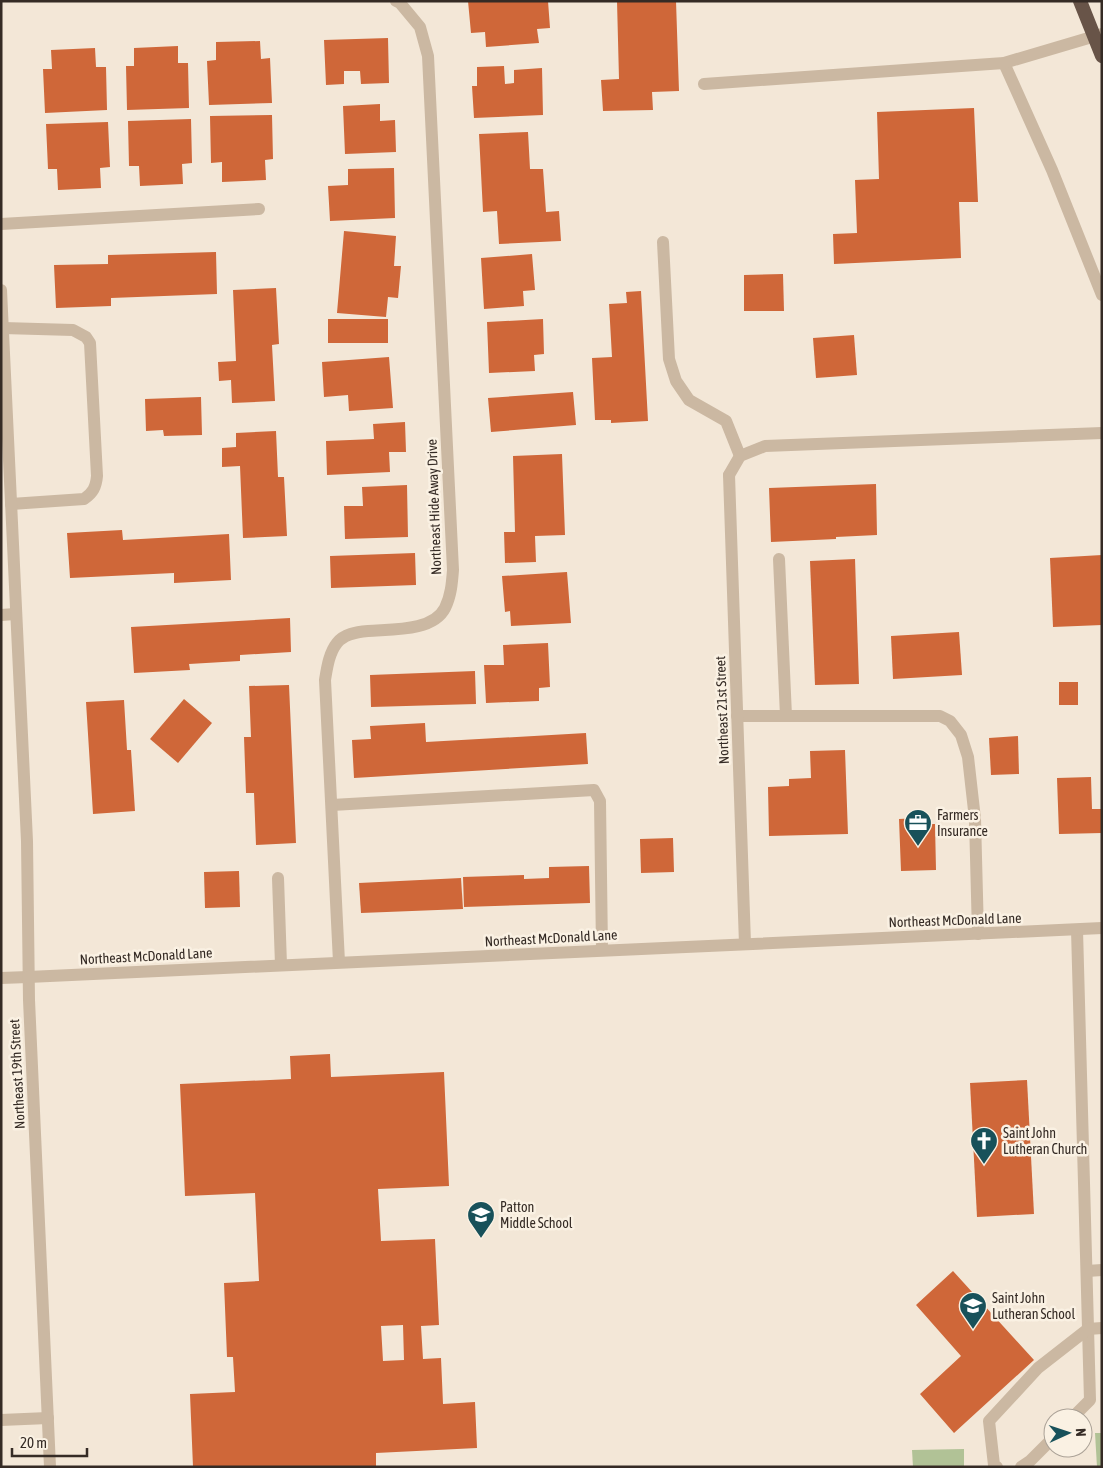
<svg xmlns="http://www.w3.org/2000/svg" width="1103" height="1468" viewBox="0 0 1103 1468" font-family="'Asap Condensed',sans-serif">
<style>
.green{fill:#b1c296}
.building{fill:#cf6739;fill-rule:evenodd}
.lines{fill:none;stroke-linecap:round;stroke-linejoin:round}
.service{stroke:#cbb8a2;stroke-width:12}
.minor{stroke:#cbb8a2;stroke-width:12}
.tertiary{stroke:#cbb8a2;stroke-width:12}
.trunk{stroke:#685448;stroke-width:14}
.labels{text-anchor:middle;stroke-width:5;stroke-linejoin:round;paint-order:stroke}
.street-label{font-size:14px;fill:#352b25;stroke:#faf1e3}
.poi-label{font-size:14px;fill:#352b25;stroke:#faf1e3;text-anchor:start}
</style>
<rect width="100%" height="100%" fill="#f3e7d7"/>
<g class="green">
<polygon points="1095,1433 1102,1433 1102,1467 1097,1467"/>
<polygon points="964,1449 964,1467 913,1467 912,1450"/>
</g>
<g class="building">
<polygon points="468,1 548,1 550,28 537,29 539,43 486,47 485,32 471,33"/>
<polygon points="617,1 676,1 679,91 652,92 653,110 603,111 601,80 619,79"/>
<polygon points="388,38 389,83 361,84 360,71 344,71 344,84 326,85 324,40"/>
<polygon points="260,41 261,59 270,58 272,103 209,105 207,61 216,60 216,42"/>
<polygon points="178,46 178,63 188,63 189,108 127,110 126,66 134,66 134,48"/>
<polygon points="95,48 96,67 106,67 107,110 45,113 43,69 52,69 51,50"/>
<polygon points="504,66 505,84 514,83 514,70 542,68 543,115 474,118 472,86 477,86 477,67"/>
<polygon points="380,104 380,121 395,120 396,152 345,154 343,106"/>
<polygon points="974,108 978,202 959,202 961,258 834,264 833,234 857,233 855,180 879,179 877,112"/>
<polygon points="272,115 273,159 265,160 266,180 222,182 222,162 211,163 210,116"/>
<polygon points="191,119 192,163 182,164 183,184 140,186 139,166 129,166 128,121"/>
<polygon points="108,122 110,167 100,168 101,188 58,190 57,169 48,169 46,124"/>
<polygon points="528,132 530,169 543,169 546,212 559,211 561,241 499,244 497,211 483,212 479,134"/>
<polygon points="394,168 395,218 330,221 328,186 348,185 348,169"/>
<polygon points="344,231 396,236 394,266 401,266 398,298 388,297 386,317 337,313"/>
<polygon points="216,252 217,294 111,298 111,306 56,308 54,265 108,264 108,255"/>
<polygon points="532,254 535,290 523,291 524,306 484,309 481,258"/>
<polygon points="783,274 784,311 744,311 744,275"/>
<polygon points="276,288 279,344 272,345 275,401 232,403 231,380 219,381 218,362 236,361 233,290"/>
<polygon points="641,291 648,421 611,423 611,420 595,420 592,358 612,357 609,304 627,303 626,292"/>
<rect x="328" y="319" width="60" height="24"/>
<polygon points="543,319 544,354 534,355 535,371 489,373 487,322"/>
<polygon points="854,335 857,375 816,378 813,338"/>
<polygon points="389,357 393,408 349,411 348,395 324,397 322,362"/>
<polygon points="573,392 576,425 491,432 488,398"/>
<polygon points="201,397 202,435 164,436 163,430 146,431 145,399"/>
<polygon points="405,422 406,452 389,452 390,472 327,475 326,441 374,439 373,424"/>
<polygon points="276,431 278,477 284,477 287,536 243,538 240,466 222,467 222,448 236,447 236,433"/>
<polygon points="562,454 565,535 535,536 536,562 505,563 504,532 515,532 513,456"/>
<polygon points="876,484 877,535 836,537 836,539 771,542 769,488"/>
<polygon points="407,485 408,537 345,539 344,506 363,506 362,487"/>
<polygon points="122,530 123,540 229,534 231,580 174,583 174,573 70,578 67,533"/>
<polygon points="415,553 416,585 331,588 330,556"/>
<polygon points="1102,555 1102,625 1053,627 1050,558"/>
<polygon points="855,559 859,684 815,685 810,561"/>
<polygon points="567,572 571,623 511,626 510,611 505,612 502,576"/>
<polygon points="290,618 291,652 240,655 240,661 189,664 190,670 134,673 131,627"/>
<polygon points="959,632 962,675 893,679 891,636"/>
<polygon points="548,643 550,687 539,688 539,701 486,703 484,665 504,665 503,645"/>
<polygon points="475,671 476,704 371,707 370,675"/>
<rect x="1059" y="682" width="19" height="23"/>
<polygon points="289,685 296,843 256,845 254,793 246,793 244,737 251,737 249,686"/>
<polygon points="184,699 212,723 178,763 150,739"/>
<polygon points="124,700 127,750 131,750 135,811 93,814 86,702"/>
<polygon points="425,723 426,742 586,733 588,764 354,778 352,740 371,739 370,726"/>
<polygon points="1018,736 1019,774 991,775 989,738"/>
<polygon points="845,750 848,834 769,836 768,787 789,786 789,779 811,778 810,751"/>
<polygon points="1091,777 1092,809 1102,809 1102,833 1059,834 1057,778"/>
<polygon points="917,818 916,824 935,824 936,870 901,871 899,819"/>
<polygon points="673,838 674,872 641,873 640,839"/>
<polygon points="589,866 590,903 464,907 463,877 524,875 524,879 549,878 549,867"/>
<polygon points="239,871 240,907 205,908 204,872"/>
<polygon points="461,878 463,909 361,913 359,883"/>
<path d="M330,1054L331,1077L444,1072L449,1186L378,1189L381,1241L435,1239L439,1325L421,1326L423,1359L441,1358L443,1404L475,1402L477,1448L376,1453V1467H193L190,1394L235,1392L233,1357H227L224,1283L259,1281L255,1193L185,1196L180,1084L291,1079L290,1056ZM403,1325L404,1360L383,1361L381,1326Z"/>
<polygon points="1027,1080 1034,1214 977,1217 970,1083"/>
<polygon points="953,1271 1034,1360 954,1433 920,1394 961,1356 916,1305"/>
</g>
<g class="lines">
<g class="service">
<polyline points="1004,63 1052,170 1102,295"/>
<polyline points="704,84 1004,63 1102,34"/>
<polyline points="1,224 259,209"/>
<polyline points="663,242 669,359 676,381 689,400 726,421 740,456"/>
<path d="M3,328L73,330L86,337L90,343L97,476C96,487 93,493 84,499L11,504"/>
<polyline points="729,475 740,456 765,446 1102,433"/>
<polyline points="779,559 786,716"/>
<polyline points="737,716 940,716 950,721 961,735 968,757 975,819 978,934"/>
<polyline points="332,805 594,790 600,801 602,950"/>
<polyline points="278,878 281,965"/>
<polyline points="1087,1271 1102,1270"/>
<polyline points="1072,1418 1090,1400 1077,930"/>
<polyline points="1,1420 48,1418"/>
<polyline points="997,1467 994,1465 989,1421 1038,1368 1088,1329 1102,1328"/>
<polyline points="1021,1467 1030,1461 1053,1438"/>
</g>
<g class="minor">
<polyline points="729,475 745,944"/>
<polyline points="1,615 15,614"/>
<path d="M339,962L325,680C327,668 329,653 337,643C344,634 356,632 368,631C390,629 433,632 445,608C451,596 452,583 453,570L428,56L420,27L400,3L396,1"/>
<polyline points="1,978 28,977"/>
</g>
<g class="tertiary">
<polyline points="1,290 27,841 29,1000 50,1467"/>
<polyline points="28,977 1102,928"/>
</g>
<polyline class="trunk" points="1080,1 1102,56"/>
</g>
<defs>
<symbol id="office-pin" viewBox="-11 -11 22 30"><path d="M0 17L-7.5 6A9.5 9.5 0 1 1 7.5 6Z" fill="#18515a" stroke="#faf1e3"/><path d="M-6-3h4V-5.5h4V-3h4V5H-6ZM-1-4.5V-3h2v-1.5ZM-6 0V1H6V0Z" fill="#fff"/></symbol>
<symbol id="church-pin" viewBox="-11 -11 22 30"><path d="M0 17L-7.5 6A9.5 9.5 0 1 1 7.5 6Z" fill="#18515a" stroke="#faf1e3"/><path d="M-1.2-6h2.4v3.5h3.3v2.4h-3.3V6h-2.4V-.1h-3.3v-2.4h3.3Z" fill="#fff"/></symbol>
<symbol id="school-pin" viewBox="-11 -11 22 30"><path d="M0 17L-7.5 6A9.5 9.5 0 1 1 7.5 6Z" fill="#18515a" stroke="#faf1e3"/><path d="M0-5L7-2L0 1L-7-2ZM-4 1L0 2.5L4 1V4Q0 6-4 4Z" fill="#fff"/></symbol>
</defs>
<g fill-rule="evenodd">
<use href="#office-pin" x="902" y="807" width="32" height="43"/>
<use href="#church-pin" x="968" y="1125" width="32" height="43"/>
<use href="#school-pin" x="465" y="1199" width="32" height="43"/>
<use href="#school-pin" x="957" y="1290" width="32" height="43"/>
</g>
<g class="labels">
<g class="street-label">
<text transform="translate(434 507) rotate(-92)" y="5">Northeast Hide Away Drive</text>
<text transform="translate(722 710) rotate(-92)" y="5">Northeast 21st Street</text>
<text transform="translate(955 920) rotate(-2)" y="5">Northeast McDonald Lane</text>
<text transform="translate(551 938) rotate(-3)" y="5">Northeast McDonald Lane</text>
<text transform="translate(146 956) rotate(-3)" y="5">Northeast McDonald Lane</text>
<text transform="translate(17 1074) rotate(-93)" y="5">Northeast 19th Street</text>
</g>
<g class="poi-label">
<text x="937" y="820">Farmers<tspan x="937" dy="16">Insurance</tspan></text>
<text x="1003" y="1138">Saint John<tspan x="1003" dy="16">Lutheran Church</tspan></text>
<text x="500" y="1212">Patton<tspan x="500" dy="16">Middle School</tspan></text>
<text x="992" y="1303">Saint John<tspan x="992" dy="16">Lutheran School</tspan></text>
</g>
</g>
<rect width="1103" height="1468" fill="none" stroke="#352b25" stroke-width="5"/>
<g transform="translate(1068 1433) rotate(87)"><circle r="24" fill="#faf1e3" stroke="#aba297"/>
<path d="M0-4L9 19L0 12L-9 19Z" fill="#18515a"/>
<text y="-8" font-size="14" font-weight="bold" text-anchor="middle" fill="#352b25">N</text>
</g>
<path d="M12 1448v8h75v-8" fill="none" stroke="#352b25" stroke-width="2.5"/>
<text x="20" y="1448" font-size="15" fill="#352b25" stroke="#faf1e3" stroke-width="4" paint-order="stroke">20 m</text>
</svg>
